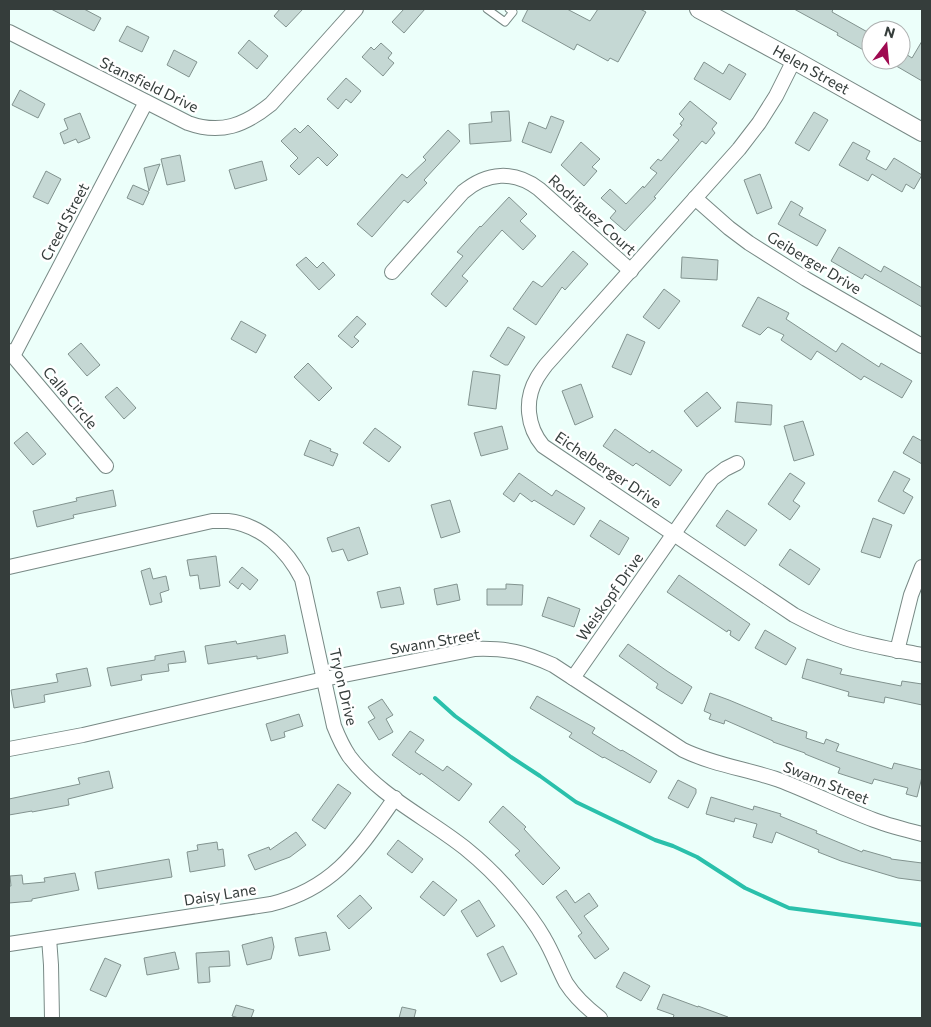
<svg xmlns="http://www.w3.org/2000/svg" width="931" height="1027" viewBox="0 0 931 1027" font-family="Commissioner,sans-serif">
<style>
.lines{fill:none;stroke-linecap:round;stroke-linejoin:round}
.stream{stroke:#2ac0ab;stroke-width:4}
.building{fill:#c5d8d4;stroke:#82938f}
.service-casing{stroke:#788985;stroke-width:9}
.minor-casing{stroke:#788985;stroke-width:16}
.tertiary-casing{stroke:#788985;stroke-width:20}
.service{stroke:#fff;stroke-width:7}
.minor{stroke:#fff;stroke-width:14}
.tertiary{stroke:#fff;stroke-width:18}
.labels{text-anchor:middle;stroke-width:5;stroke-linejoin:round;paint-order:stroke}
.street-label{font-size:15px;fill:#353d3b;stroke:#fff}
</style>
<rect width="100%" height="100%" fill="#ecfffa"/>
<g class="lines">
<polyline class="stream" points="435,698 455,716 511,757 540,776 576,802 655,840 673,846 697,857 745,888 789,908 922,925"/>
</g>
<g class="building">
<polygon points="51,9 84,9 101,18 94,31"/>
<polygon points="280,9 303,9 286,27 274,16"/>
<polygon points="404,9 425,9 404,33 392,22"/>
<polygon points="528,9 567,9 590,21 598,9 640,9 646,12 618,62 610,58 608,61 577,44 574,50 522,21"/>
<polygon points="794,9 833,9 832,12 871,34 871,45 867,52 837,35 838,33"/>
<polygon points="127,26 149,37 142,52 119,41"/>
<polygon points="249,40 268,56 257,69 238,53"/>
<polygon points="922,41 922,81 886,60 901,60 901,51 912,58"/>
<polygon points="381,43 392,53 388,58 394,63 383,76 362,57 371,47 374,50"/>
<polygon points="174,50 197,62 189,77 167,65"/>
<polygon points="704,62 723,74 729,64 746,74 730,100 694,79"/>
<polygon points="346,78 361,91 351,103 346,99 338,109 327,99"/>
<polygon points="20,90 45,104 38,118 12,105"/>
<polygon points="690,101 717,123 712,129 715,133 706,144 702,141 654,197 656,198 625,231 610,218 616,211 601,198 610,189 626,204 643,186 644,188 657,173 650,168 658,159 661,161 679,140 673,135 682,125 680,124 684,119 679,114"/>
<polygon points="509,111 511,141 470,144 469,124 492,122 491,112"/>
<polygon points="814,112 828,120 809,151 795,143"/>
<polygon points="80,113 90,138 78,143 76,139 64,144 60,133 68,129 64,119"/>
<polygon points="551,116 564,121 551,153 522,142 529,122 546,129"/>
<polygon points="308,125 338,155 327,166 318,157 299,175 290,166 298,158 281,141 295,128 300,133"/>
<polygon points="448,130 460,141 424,180 427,183 408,203 404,200 372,237 357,224 402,174 407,178 426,160 423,157"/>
<polygon points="581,142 600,159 592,167 597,171 584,186 561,165"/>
<polygon points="853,142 870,151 866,159 886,170 894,158 922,175 914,189 906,184 902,192 872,174 868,181 839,165"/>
<polygon points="180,155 185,181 167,185 161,159"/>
<polygon points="262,161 267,180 235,189 229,170"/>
<polygon points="160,164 149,191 144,168"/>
<polygon points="46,171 61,179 48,204 33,197"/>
<polygon points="760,174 772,208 757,214 744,180"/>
<polygon points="133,185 149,192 143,205 127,198"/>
<polygon points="509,197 527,214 520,221 536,236 523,250 502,230 462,276 468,281 446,307 431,294 463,256 457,252 480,226 481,227"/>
<polygon points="791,201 803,208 799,215 826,230 817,246 778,224"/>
<polygon points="839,247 881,272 884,266 922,288 922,307 865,274 862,279 831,261"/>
<polygon points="573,251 588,264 565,290 562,287 536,325 513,309 533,281 542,287"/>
<polygon points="306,257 317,268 323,262 335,275 319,290 296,265"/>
<polygon points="682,257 718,260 717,280 681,278"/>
<polygon points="664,289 680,301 659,329 643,317"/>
<polygon points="758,297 789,313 786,319 836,352 842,343 879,367 881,363 912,381 902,398 864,376 861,380 817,351 811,360 781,340 784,335 768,327 760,335 742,326"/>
<polygon points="357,316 366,324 354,337 359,341 352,348 338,336"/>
<polygon points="241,321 266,335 256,353 231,339"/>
<polygon points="508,327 525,337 508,365 505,365 490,356"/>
<polygon points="627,334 645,342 631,375 612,367"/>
<polygon points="81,343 100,365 87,376 68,354"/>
<polygon points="308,363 332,388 319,401 294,377"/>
<polygon points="473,371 500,375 496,409 468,405"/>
<polygon points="581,384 593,417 575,425 562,391"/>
<polygon points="117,387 136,408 124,419 105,397"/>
<polygon points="707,392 721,408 697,427 684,411"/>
<polygon points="737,402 772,405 771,425 735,422"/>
<polygon points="803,421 814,455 794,461 784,426"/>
<polygon points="502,426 508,449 481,456 474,433"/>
<polygon points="375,428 401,447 389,462 363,443"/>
<polygon points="615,429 650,453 652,450 682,470 670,486 636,463 633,466 603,446"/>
<polygon points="27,432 46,454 33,465 14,443"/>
<polygon points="913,436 922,441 922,464 903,453"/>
<polygon points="310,440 331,449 330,451 338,454 333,466 304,455"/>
<polygon points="894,471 910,479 903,491 913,497 904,514 878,501"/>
<polygon points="519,473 552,496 556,490 585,508 574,525 534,500 532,502 520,493 514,502 503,494"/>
<polygon points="790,473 805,483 793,501 800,506 790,520 768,504"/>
<polygon points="113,490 116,506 73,515 74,518 37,527 33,511 77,501 76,498"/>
<polygon points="450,500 460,532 441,538 431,505"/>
<polygon points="727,510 757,530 745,546 716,526"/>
<polygon points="873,518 892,525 880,558 861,552"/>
<polygon points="600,520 629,538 619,555 590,536"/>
<polygon points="359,527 368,554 348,561 343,549 332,552 327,538"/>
<polygon points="790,549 820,569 809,585 779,565"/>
<polygon points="216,556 220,586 200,589 198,575 190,576 187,560"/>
<polygon points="242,567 258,580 250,590 242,583 238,589 229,582"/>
<polygon points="150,568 153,579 166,576 169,590 160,593 162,602 150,605 141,571"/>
<polygon points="679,575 750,624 739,641 730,635 731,631 728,630 727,632 667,592"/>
<polygon points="457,584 460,600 437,605 434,589"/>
<polygon points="506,584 523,585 522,605 487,605 487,589 506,589"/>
<polygon points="400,587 404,604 381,608 377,592"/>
<polygon points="548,597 580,609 574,627 542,616"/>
<polygon points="765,630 796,648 786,665 755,648"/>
<polygon points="285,635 288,653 257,659 257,656 208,664 205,646 236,641 237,644"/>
<polygon points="628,644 667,671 692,687 682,704 656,688 658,684 619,656"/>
<polygon points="184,651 186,662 168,664 169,671 141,675 142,680 111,686 107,668 155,660 155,656"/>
<polygon points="807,659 842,669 840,674 901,686 902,681 922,684 922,705 885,697 884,703 848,696 849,692 802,678"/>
<polygon points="87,668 91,686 44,695 45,702 14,708 11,690 58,682 56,674"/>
<polygon points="710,693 729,700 772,718 771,720 807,732 806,738 824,744 826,739 839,744 836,751 892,769 894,763 922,770 922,777 917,797 906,794 908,788 874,779 872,784 838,773 840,768 805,754 805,753 773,742 773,741 725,720 724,724 709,719 711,714 704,711"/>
<polygon points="537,696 595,728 592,733 621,751 622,750 657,771 650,783 604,757 603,758 569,737 572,733 530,708"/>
<polygon points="382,699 393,715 386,719 393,732 379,740 368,722 375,718 368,707"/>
<polygon points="299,714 303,726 284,732 285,737 271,741 266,724"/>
<polygon points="410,731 424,740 415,752 443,771 447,766 472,784 459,801 421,773 420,775 392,755"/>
<polygon points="109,771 113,788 68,799 69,805 32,812 32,811 9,815 9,799 80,784 78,778"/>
<polygon points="678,780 696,789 696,793 688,808 668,798"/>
<polygon points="338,784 351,793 325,829 312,820"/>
<polygon points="711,797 753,810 754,806 781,814 780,816 817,831 816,833 862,852 863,850 891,858 891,859 922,863 922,881 898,878 841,861 818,852 819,850 776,832 772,843 753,837 757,824 735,818 734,822 706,814"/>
<polygon points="503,806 526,827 524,829 560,868 543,885 515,855 520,851 489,822"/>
<polygon points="296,832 306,845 290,857 255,870 248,855 269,847 270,850"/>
<polygon points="398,840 423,859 412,873 387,854"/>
<polygon points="217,842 218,850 223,849 225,866 190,872 187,852 198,850 197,845"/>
<polygon points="169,859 172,877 98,889 95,872"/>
<polygon points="75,873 79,890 32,899 32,901 9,903 9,886 11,886 10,876 22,875 23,884 45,882 44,878"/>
<polygon points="433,881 457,900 444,916 420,897"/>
<polygon points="566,890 575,903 589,893 598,906 584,916 609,949 595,959 578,936 582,933 556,897"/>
<polygon points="360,895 372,908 349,929 337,916"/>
<polygon points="479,900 495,926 477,937 461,911"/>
<polygon points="326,932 330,950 299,956 295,938"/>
<polygon points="272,937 274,947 271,959 247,965 242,945"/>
<polygon points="503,946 517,974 501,982 487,954"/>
<polygon points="229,951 230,966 209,967 210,982 198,983 196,953"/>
<polygon points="175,952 179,969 147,975 144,958"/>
<polygon points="105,958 121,965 106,997 90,990"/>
<polygon points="624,972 650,986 641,1001 616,987"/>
<polygon points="663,994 698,1007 698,1006 728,1017 728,1018 673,1018 674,1015 657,1009"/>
<polygon points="236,1005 254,1010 251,1018 239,1018 232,1016"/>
<polygon points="402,1007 416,1010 414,1018 399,1018"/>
</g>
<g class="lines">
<defs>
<polyline id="service" points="487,9 505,22 513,12 509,9"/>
<g id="minor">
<path d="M9,32L188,123C221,135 245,125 271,104L356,9"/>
<path d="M794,60L776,96L759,123L739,149L546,365C543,369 540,373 537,378C524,400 527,427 543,446L794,615C811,624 827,632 845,638C870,646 896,650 922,655"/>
<polyline points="695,198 729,228 749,243 806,279 922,346"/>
<path d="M392,272L463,192C487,172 514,170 539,189L631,271"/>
<polyline points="9,351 106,466"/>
<polyline points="13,356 146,102"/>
<path d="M9,567L212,521C218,521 223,521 228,521C262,525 287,550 302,579L334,726C338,736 343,747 349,756C379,796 426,817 465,848C481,861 497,876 511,893C523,907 535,922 544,938C553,953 558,968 566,983C575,997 587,1008 600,1018"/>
<polyline points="897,651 911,595 922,567"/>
<polyline points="573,678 712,479 725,469 737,463"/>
<path d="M9,749L83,735L324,679L475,649C507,648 524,652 553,665L683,750C714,765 747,769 779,780C811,792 842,808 874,820C890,826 906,830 922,834"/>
<polyline points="49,938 51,965 52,1018"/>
<path d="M9,944L271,904C335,888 359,849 395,798"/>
</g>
<polyline id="tertiary" points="699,9 794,60 922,132"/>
</defs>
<use href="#service" class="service-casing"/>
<use href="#minor" class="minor-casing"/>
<use href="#tertiary" class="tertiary-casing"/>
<use href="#service" class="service"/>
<use href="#minor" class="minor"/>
<use href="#tertiary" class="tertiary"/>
</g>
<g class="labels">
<g class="street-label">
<text transform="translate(811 70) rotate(29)" y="5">Helen Street</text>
<text transform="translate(149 85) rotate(26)" y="5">Stansfield Drive</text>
<text transform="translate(592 215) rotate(42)" y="5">Rodriguez Court</text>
<text transform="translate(65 222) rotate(-62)" y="5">Creed Street</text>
<text transform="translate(814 263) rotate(31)" y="5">Geiberger Drive</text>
<text transform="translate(70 398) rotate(50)" y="5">Calla Circle</text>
<text transform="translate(608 470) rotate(34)" y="5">Eichelberger Drive</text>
<text transform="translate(610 597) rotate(-55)" y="5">Weiskopf Drive</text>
<text transform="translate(435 642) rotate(-10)" y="5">Swann Street</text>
<text transform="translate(343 687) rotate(77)" y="5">Tryon Drive</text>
<text transform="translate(826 783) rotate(22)" y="5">Swann Street</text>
<text transform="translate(220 895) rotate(-9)" y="5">Daisy Lane</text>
</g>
</g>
<rect width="931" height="1027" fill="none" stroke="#353d3b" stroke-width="20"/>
<g transform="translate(886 45) rotate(16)"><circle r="24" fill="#ffffff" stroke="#aeb1b1"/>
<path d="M0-4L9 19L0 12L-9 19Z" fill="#9f0a51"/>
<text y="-8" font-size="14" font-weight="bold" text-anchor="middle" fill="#353d3b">N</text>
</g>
</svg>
